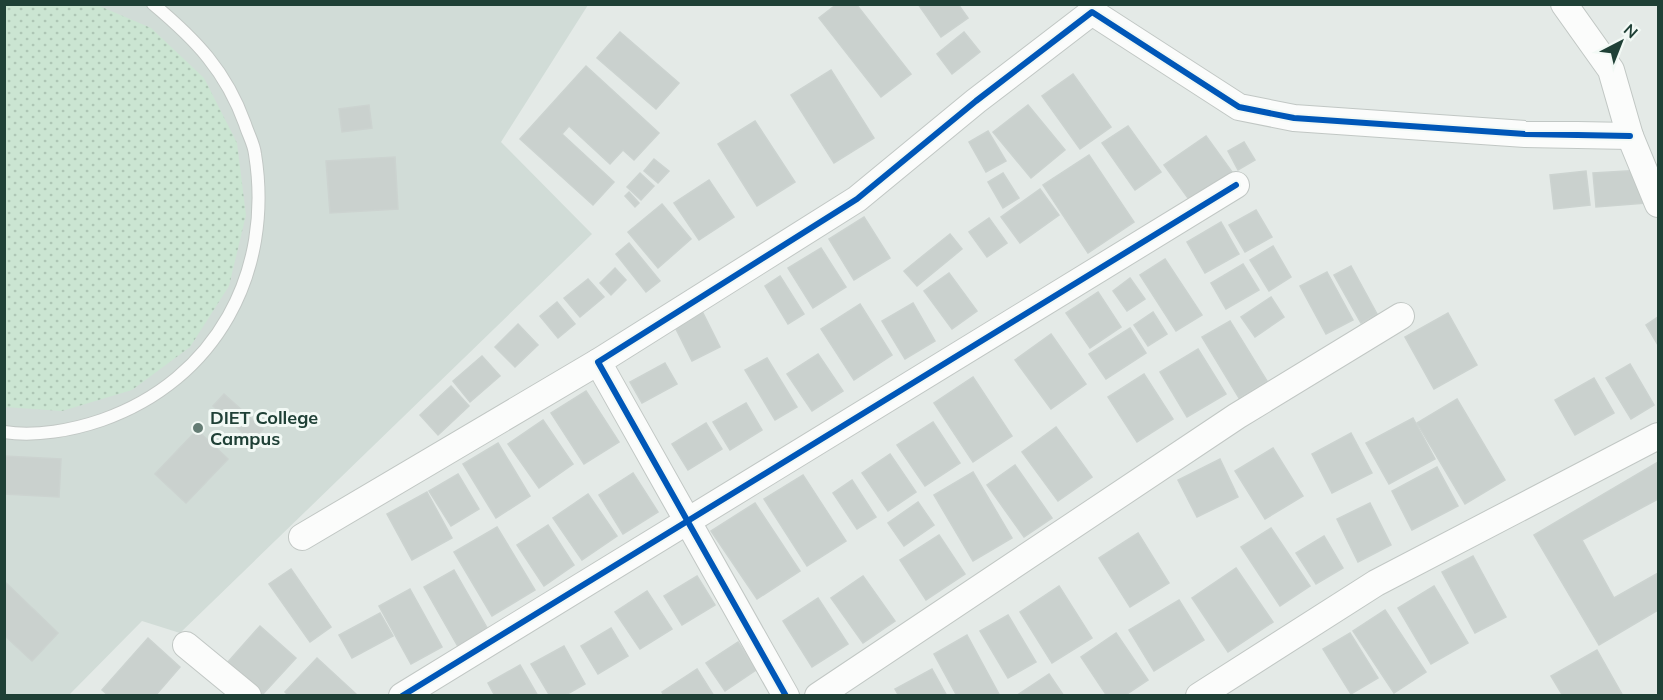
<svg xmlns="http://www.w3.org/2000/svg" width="1663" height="700" viewBox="0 0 1663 700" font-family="Mulish,sans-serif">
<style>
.built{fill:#d1dcd7}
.green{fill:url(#green-dots)}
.building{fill:#cad1ce;stroke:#ccd3d0;stroke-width:1.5}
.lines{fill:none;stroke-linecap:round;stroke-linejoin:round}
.service-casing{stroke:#c1c7c4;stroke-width:14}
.minor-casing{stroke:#c1c7c4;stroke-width:28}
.service{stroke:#fbfcfb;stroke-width:12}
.minor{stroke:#fbfcfb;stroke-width:26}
.cycleway-casing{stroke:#f2f9f5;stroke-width:10}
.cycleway{stroke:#0057b8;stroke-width:6}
.poi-dot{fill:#647c74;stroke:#f2f9f5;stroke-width:2}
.labels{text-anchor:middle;stroke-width:6;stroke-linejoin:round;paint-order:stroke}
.poi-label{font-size:18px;font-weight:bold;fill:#1f4036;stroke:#f2f9f5;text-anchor:start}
</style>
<defs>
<pattern id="green-dots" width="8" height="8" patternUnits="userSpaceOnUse" patternTransform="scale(1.5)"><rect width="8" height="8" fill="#cbe5d2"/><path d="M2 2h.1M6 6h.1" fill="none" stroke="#aec6b5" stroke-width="1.8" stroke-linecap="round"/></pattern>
</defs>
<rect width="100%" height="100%" fill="#e4eae7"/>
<polygon class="built" points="4,5 588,5 501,142 592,234 180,633 142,621 69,695 5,695"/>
<polygon class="green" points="4,5 97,5 151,28 204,78 237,143 246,215 229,286 190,347 132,390 62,411 5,407"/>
<g class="building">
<polygon points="837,4 856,4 911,74 881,97 819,18"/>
<polygon points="918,4 958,4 968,18 941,37"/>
<polygon points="620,32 679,83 656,109 597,58"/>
<polygon points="964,32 980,52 952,74 937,54"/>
<polygon points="586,66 659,133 634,160 623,150 610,164 569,126 562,134 614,182 593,205 520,139"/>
<polygon points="831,70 874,138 834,163 791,95"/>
<polygon points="1073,74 1111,127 1080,149 1042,96"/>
<polygon points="369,105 372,128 342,132 339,109"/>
<polygon points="1028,105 1065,150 1031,178 993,132"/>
<polygon points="755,121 795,182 757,206 718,144"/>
<polygon points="1128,126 1161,172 1135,190 1102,143"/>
<polygon points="988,131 1006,161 986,172 969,142"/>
<polygon points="1206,136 1235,176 1193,205 1164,165"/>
<polygon points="1244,142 1255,160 1238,170 1228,151"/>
<polygon points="1089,155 1134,222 1088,253 1043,185"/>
<polygon points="395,157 398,209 330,213 326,161"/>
<polygon points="654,159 669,171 658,183 644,171"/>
<polygon points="1643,170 1646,203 1596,207 1593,173"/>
<polygon points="1586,171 1590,205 1554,209 1550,175"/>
<polygon points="640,173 654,186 641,200 627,187"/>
<polygon points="1003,173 1019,198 1003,208 988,182"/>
<polygon points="709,180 734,217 699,240 674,203"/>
<polygon points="1040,189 1059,215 1020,243 1001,217"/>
<polygon points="629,192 639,203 635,207 625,196"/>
<polygon points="662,204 691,239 658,268 628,232"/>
<polygon points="1256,210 1272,237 1245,252 1229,225"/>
<polygon points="864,217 890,258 854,280 829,239"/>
<polygon points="989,218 1007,243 987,257 969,232"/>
<polygon points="1221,222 1239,254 1205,273 1187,242"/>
<polygon points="950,234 962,249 917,286 904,271"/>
<polygon points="629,243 660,281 646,292 616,254"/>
<polygon points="1273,246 1291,277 1269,291 1250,260"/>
<polygon points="821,248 846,287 813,308 788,268"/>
<polygon points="1165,259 1202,315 1176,331 1140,275"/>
<polygon points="1243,264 1259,290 1226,309 1211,283"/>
<polygon points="1351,266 1377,314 1361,323 1334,275"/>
<polygon points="615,268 626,280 611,295 600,283"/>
<polygon points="1327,272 1353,320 1326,334 1300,286"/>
<polygon points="949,273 977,311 952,329 924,291"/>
<polygon points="780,276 804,314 788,324 765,286"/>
<polygon points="1130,278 1145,299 1127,311 1113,291"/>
<polygon points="588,279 604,297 580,317 564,298"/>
<polygon points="1098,292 1121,327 1090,348 1066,313"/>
<polygon points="1271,297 1284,317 1255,337 1241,317"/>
<polygon points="557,302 575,324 558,338 540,316"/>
<polygon points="913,303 935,341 905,359 882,321"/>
<polygon points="860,304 892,355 854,380 821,329"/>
<polygon points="701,309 720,347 692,361 673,323"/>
<polygon points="1153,312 1167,334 1148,346 1134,325"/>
<polygon points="1448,313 1477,365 1434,389 1405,337"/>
<polygon points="1658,317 1658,345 1646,325"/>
<polygon points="1230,321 1267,381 1239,398 1202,337"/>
<polygon points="518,324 538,345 515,367 495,347"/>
<polygon points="1130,328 1146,353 1106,379 1089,354"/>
<polygon points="1051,334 1086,384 1051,409 1015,360"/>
<polygon points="1198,349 1226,394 1187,417 1160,372"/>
<polygon points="818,354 843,391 812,411 787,374"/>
<polygon points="482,356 500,376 470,402 453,381"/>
<polygon points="767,358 797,407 775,420 745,370"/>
<polygon points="665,363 677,384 642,403 630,382"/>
<polygon points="1630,364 1654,405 1631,419 1606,378"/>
<polygon points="1144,374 1173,419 1137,442 1108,397"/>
<polygon points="973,377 1012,436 973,462 934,403"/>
<polygon points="1594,378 1614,413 1575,435 1555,400"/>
<polygon points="451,386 469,406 438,435 420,415"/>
<polygon points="586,391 619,442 584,464 551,413"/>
<polygon points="224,394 263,429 252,441 213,406"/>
<polygon points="1457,399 1505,480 1465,504 1417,423"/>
<polygon points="746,403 762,430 730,450 713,422"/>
<polygon points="1413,418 1435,459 1389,484 1366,443"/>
<polygon points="543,420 573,464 539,488 508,444"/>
<polygon points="933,422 960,463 925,486 897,445"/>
<polygon points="706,423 722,449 688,470 672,444"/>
<polygon points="1056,427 1092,477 1058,501 1022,452"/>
<polygon points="197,430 228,459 186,503 155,474"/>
<polygon points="1351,433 1372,473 1332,493 1312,454"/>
<polygon points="498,443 530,496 496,518 463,464"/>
<polygon points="1273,448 1303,496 1265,519 1235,471"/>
<polygon points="890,454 916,492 888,511 862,473"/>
<polygon points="4,456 61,459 59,497 4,494"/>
<polygon points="1220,459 1238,497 1197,517 1178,480"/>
<polygon points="1658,462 1658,499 1582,540 1614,598 1658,573 1658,610 1599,645 1534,535"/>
<polygon points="1015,465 1052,518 1024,537 987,485"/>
<polygon points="1437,467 1458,506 1412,530 1392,491"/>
<polygon points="973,472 1012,538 973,561 934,495"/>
<polygon points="633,473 658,512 623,534 599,495"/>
<polygon points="458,474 479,509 451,526 429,491"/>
<polygon points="803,475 846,541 807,566 764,499"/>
<polygon points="852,480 876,517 857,529 833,493"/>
<polygon points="427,492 452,538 412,560 387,514"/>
<polygon points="588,494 617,536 582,560 553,518"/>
<polygon points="918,502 934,525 904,546 888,523"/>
<polygon points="755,503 800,571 757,599 711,531"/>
<polygon points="1370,503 1391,545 1358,562 1337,519"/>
<polygon points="548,525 574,565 544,586 517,545"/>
<polygon points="497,527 535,590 492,616 454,552"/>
<polygon points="1271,528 1310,586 1280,606 1241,547"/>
<polygon points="1138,533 1169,583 1130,607 1099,558"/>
<polygon points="939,535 965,574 926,600 900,560"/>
<polygon points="1324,536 1343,568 1316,584 1296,553"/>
<polygon points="1473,556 1506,617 1475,633 1442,572"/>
<polygon points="1236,568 1273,622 1228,652 1192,598"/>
<polygon points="291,569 331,627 310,642 269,584"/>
<polygon points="454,570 490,633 460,650 424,587"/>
<polygon points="697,576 715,605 682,625 664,596"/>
<polygon points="863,576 895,621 863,643 831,598"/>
<polygon points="4,581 58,633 32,661 4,635"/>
<polygon points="1059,586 1092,638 1052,663 1020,612"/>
<polygon points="1434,586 1468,643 1431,664 1398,608"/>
<polygon points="410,589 442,647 411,664 379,606"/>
<polygon points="647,591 672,629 640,649 615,612"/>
<polygon points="818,598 848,644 812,667 783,621"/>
<polygon points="1179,600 1204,640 1154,671 1129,630"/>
<polygon points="1385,610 1426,672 1394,693 1353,631"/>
<polygon points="380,613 393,636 352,658 339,635"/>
<polygon points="1008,615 1036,662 1008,678 980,631"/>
<polygon points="260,626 296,658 263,694 228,662"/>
<polygon points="611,628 628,656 598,674 581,646"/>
<polygon points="1116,633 1148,680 1124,696 1107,696 1081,657"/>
<polygon points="1350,633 1378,678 1351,694 1323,649"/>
<polygon points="967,635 1000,696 957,696 934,654"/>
<polygon points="148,638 180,667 155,696 109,696 102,690"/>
<polygon points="738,642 756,670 725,691 706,663"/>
<polygon points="564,646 585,684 564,696 550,696 531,664"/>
<polygon points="1597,650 1623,696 1563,696 1551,676"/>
<polygon points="317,658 356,694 354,696 289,696 285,692"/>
<polygon points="520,665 538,696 495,696 488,683"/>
<polygon points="697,669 714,696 664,696 662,692"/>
<polygon points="932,669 947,696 899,696 895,689"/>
<polygon points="1049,674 1064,696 1016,696"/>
</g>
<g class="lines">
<defs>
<path id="service" d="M4,432C36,437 73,430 102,420C216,380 274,272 255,154C254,144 248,134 245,124C226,71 196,40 153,4"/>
<g id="minor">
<polyline points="1564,4 1611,70 1630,136 1658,204"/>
<polyline points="302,537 598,362"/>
<polyline points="186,645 248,696"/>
<polyline points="402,696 1236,185"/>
<polyline points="786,696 598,362 857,199 976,101 1092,12 1239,107 1294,118 1525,134 1630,136"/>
<polyline points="818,696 1237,416 1401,316"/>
<polyline points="1199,696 1376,583 1658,436"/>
</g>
</defs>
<use href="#service" class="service-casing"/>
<use href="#minor" class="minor-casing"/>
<use href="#service" class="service"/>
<use href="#minor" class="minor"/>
<defs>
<g id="cycleway">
<polyline points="402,696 1236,185"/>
<polyline points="786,696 598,362 857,199 976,101 1092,12 1239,107 1294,118 1525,134 1630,136"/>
</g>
</defs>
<use href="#cycleway" class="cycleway-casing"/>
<use href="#cycleway" class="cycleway"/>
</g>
<circle class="poi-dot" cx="198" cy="428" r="6"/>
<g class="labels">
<g class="poi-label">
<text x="210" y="424">DIET College<tspan x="210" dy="21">Campus</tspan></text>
</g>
</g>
<rect width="1663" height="700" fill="none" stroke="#1f4036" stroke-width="12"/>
<g transform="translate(1621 42) rotate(42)" stroke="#f2f9f5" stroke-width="4.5" paint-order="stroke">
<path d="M0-4.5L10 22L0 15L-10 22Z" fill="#1f4036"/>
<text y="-9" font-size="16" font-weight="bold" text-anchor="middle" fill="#1f4036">N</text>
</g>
</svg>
